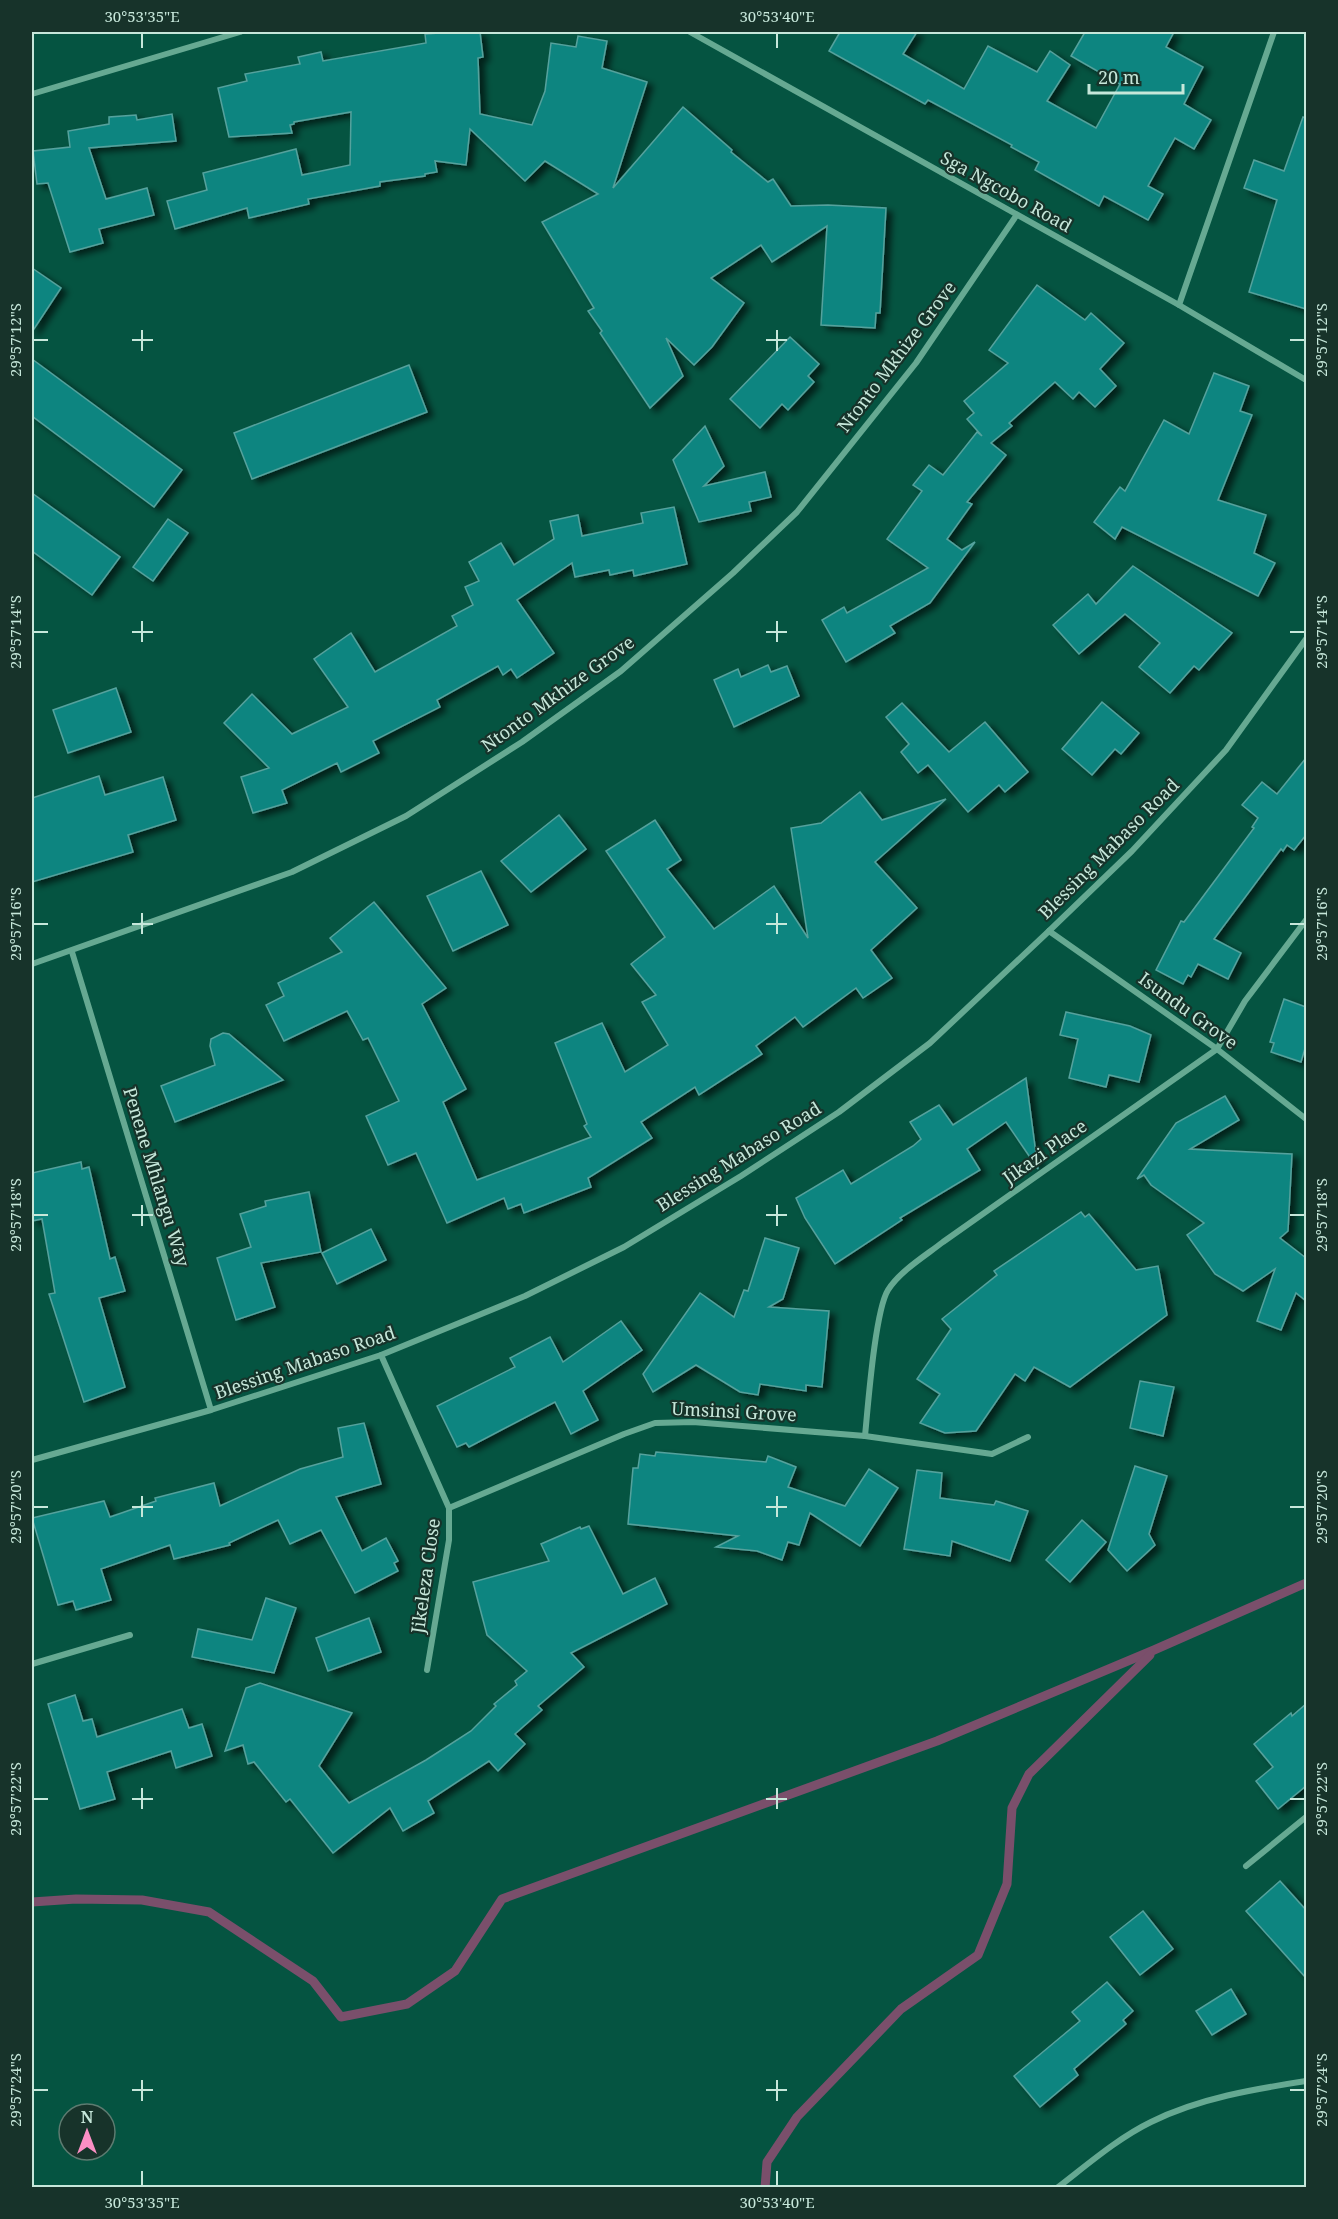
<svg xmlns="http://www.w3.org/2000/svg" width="1338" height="2219" viewBox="0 0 1338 2219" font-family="'Noto Serif',serif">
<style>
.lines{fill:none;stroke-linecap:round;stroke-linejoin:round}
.stream{stroke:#7a4f6b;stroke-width:9}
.building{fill:#118580;stroke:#55a29d;stroke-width:1.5;filter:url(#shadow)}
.minor{stroke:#66a992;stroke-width:6}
.ticks{fill:none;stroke:#c6e7da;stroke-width:2}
.labels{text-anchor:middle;stroke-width:4.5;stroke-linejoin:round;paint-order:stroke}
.street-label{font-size:18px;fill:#c6e7da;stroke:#17332a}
.neatline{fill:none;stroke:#c6e7da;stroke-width:2}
.ticks-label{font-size:15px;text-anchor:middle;fill:#c6e7da}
</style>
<defs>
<filter id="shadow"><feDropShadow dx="6" dy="4" stdDeviation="3" flood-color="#0009"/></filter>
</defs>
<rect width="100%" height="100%" fill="#055441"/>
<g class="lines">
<g class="stream">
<polyline points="32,1902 76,1899 142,1900 209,1912 313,1981 341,2017 407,2004 455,1971 502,1899 937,1741 1154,1650 1306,1583"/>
<polyline points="765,2188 767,2162 797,2117 901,2009 978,1955 1007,1884 1012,1808 1029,1774 1150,1655"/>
</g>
</g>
<g class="building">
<polygon points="453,32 480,32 483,57 478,58 480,114 532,125 545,91 551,43 576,47 578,36 607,41 602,68 647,82 613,188 683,107 732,150 731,152 768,182 773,179 791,206 828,205 886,208 880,313 876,313 875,328 821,325 827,226 772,262 761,245 711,278 744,303 712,347 694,365 666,338 683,376 650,408 600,333 602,331 588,311 594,308 542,222 598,194 545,161 525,181 470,129 466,165 435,161 437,172 425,174 425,176 380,182 380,186 308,199 309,204 249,218 247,208 175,229 167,201 207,190 203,173 296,149 302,175 350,165 351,112 294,122 294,124 290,125 292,133 229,137 218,88 247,81 245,74 300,64 298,57 321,52 323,61 426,43 425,34"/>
<polygon points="840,32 917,32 903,54 964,89 988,46 1037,72 1050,51 1070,65 1047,101 1096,128 1120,84 1071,56 1085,32 1174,32 1166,47 1203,67 1184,104 1211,120 1194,149 1175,138 1148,186 1163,194 1148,220 1104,196 1099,206 1035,170 1039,162 1011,147 1012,145 928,100 925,104 829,51"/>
<polygon points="172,114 176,141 89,148 106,199 147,188 154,215 99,229 103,243 70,252 48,183 37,184 33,151 70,147 68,131 109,124 109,117 136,115 137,120"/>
<polygon points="1303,117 1306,118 1306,309 1249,292 1277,200 1244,188 1254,160 1284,171"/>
<polygon points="32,268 61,288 32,332"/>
<polygon points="1037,285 1085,320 1091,313 1124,343 1100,369 1116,386 1095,407 1079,392 1073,399 1055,382 1009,423 1012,426 991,443 1006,455 967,502 972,504 947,539 962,550 975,542 930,603 890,626 895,633 846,662 822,620 844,607 847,613 928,568 887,539 922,491 913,485 929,465 943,475 977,432 982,436 967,419 974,413 964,401 1008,363 989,350"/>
<polygon points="790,337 819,364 808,376 814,382 788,410 782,404 760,428 730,399"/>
<polygon points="32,359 182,470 154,507 32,416"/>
<polygon points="409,365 427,412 252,479 234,433"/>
<polygon points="1214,373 1249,386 1240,411 1252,415 1218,500 1266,515 1254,553 1275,563 1258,596 1122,527 1115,539 1094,522 1120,487 1125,491 1164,420 1189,434"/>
<polygon points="705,426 724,466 704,486 765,472 771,497 749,502 751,511 699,522 673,460"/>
<polygon points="32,493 120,557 92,595 32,551"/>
<polygon points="674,507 687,564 634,576 633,570 610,575 609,570 575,577 572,563 517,600 554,653 517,678 511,669 503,675 498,666 437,700 440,707 373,741 379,753 341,772 337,763 282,790 287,803 253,813 241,777 269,768 224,723 252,694 292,734 348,707 314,659 351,633 375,672 457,626 452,616 473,605 465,587 479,581 469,562 501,543 514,565 554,539 550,521 578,515 582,536 643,523 641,513"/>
<polygon points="168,519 188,533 153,581 133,567"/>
<polygon points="1133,566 1232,633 1199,670 1194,666 1170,693 1139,667 1160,643 1125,614 1079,654 1053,625 1088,594 1096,604"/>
<polygon points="768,665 771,672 787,666 799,696 734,727 714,680 738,669 741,677"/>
<polygon points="116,688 131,732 68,753 53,710"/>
<polygon points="1102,702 1139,733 1121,754 1115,749 1092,775 1062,749"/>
<polygon points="902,703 949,752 985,722 1028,772 1005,792 999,785 968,812 928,765 918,773 901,752 909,744 886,717"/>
<polygon points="1306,758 1306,835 1294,850 1287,845 1283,851 1281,849 1214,939 1241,953 1228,979 1198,964 1191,977 1188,975 1183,984 1156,970 1181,921 1184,922 1254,828 1252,827 1258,818 1242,805 1262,782 1277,794"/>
<polygon points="99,776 105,795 163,777 176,820 128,835 133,852 32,882 32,798"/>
<polygon points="860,792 882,820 946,799 875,862 917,908 871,950 892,978 863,998 856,988 803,1027 795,1017 756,1046 762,1054 699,1095 695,1087 641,1122 652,1138 588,1178 591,1187 524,1213 521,1204 508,1209 504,1198 447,1223 416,1153 388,1165 366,1116 399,1101 368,1038 363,1040 347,1011 284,1041 266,1005 284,996 278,983 342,952 330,938 374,902 446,988 422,1004 466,1089 443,1102 477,1180 591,1137 584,1126 587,1124 555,1043 602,1023 625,1072 668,1045 642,1002 656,995 631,964 665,937 606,851 655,820 681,860 667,869 714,929 774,886 808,938 791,828 821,823"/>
<polygon points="559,815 586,849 531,892 501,861"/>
<polygon points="481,871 508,925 453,951 427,896"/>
<polygon points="1284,999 1306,1007 1306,1045 1301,1062 1271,1052 1274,1043 1270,1042"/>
<polygon points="1066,1012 1130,1026 1151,1035 1139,1082 1109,1075 1106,1087 1069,1078 1078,1039 1060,1035"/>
<polygon points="223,1033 229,1034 283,1080 175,1122 161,1086 215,1065 210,1046 211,1039"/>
<polygon points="1026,1078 1038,1169 1006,1122 967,1149 980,1170 900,1218 902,1220 835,1264 805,1218 796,1198 843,1170 851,1184 913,1146 921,1139 910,1122 939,1105 953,1125"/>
<polygon points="1225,1096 1239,1120 1190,1149 1292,1154 1288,1231 1280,1238 1306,1258 1306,1301 1296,1293 1281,1330 1257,1321 1275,1269 1243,1291 1215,1274 1187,1235 1204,1223 1151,1185 1144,1175 1137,1179 1176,1123"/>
<polygon points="81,1162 82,1169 89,1167 110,1259 115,1257 125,1291 99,1298 125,1387 84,1402 49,1294 55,1293 42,1219 32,1221 32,1173"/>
<polygon points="309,1192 321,1252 261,1263 275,1307 236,1320 217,1258 251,1247 240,1214 266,1206 265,1201"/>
<polygon points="1081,1212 1085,1217 1089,1214 1136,1270 1158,1266 1167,1315 1070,1387 1034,1367 1025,1381 1015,1374 976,1431 945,1433 920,1423 940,1394 917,1379 951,1329 942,1319 997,1275 994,1271"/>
<polygon points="371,1229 386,1260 337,1284 322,1253"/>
<polygon points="765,1238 799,1248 783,1299 769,1307 829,1311 822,1387 806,1385 806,1391 760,1384 758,1395 740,1392 696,1365 653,1392 643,1374 700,1293 734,1317 744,1290 748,1291"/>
<polygon points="621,1321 642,1350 583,1391 598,1420 571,1434 555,1402 469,1447 466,1443 457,1447 437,1406 515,1367 510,1358 550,1337 563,1362"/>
<polygon points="1140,1381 1174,1387 1163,1436 1130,1428"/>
<polygon points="364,1423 381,1484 336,1497 362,1551 386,1538 398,1561 394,1563 398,1571 355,1593 321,1530 290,1544 278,1520 229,1543 230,1545 174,1559 170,1545 101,1569 111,1600 76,1610 73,1601 58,1605 32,1518 104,1501 110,1517 156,1501 155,1498 214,1483 220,1506 300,1469 343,1457 338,1428"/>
<polygon points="656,1452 766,1462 768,1456 796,1467 788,1487 845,1506 869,1469 898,1488 860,1546 810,1513 799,1545 788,1542 782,1560 757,1551 716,1547 738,1536 628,1524 633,1468 638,1468 640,1454 655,1456"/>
<polygon points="1135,1466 1167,1476 1149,1534 1155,1545 1127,1571 1108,1550"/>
<polygon points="917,1470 942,1473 940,1498 994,1505 996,1501 1028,1511 1010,1561 952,1541 950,1556 904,1549"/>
<polygon points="1082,1520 1106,1542 1070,1582 1046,1560"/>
<polygon points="589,1526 623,1594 655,1578 667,1604 571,1653 584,1667 538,1706 542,1710 515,1734 525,1744 498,1771 489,1761 428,1801 434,1813 403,1831 390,1808 333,1853 290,1799 286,1802 254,1762 248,1764 243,1745 225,1751 246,1688 260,1683 352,1713 319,1766 349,1803 426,1760 471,1731 496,1706 494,1704 517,1685 515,1681 527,1671 487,1635 473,1582 549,1561 541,1544 580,1527 581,1529"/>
<polygon points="266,1598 296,1608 274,1673 192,1657 198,1629 252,1640"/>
<polygon points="369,1618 381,1652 328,1671 316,1638"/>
<polygon points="75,1695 83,1721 92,1719 97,1737 182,1709 189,1728 202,1724 212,1756 176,1768 171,1751 107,1772 115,1799 80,1809 48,1704"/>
<polygon points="1306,1704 1306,1786 1278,1809 1256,1781 1273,1767 1254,1744 1291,1713 1292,1716"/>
<polygon points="1280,1881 1306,1910 1306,1978 1246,1911"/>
<polygon points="1143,1911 1173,1949 1140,1975 1110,1937"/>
<polygon points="1107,1982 1133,2011 1123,2020 1126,2024 1074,2069 1078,2075 1040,2107 1014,2076 1080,2021 1072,2012"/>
<polygon points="1231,1989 1246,2014 1212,2035 1196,2011"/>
</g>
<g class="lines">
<g class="minor">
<polyline points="690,32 1179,305 1306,380"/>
<polyline points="32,94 240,32"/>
<polyline points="1179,305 1274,32"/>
<polyline points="1049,931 1217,1049 1306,1119"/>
<polyline points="72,952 211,1410"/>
<polyline points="32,964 292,872 406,816 522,742 621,671 733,573 797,512 916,363 1016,216"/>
<polyline points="381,1355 449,1508 449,1540 427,1670"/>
<path d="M865,1436C868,1406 875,1311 888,1290C900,1271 925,1256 943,1242L1217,1049L1245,1001L1306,920"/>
<polyline points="32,1460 211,1410 381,1355 525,1296 624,1247 741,1176 839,1112 930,1043 1049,931 1132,851 1226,750 1306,639"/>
<polyline points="449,1508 624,1434 655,1423 693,1422 865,1436 992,1454 1028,1437"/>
<polyline points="32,1664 130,1635"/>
<polyline points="1246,1866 1306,1817"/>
<path d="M1057,2188C1087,2165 1118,2138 1151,2122C1199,2098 1255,2089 1306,2081"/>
</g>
</g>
<path class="ticks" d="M142,33V48M777,33V48M142,330V351M777,330V351M33,340H48M132,340H153M766,340H787M1290,340H1305M142,621V642M777,621V642M33,632H48M132,632H153M766,632H787M1290,632H1305M142,913V934M777,913V934M33,924H48M132,924H153M766,924H787M1290,924H1305M142,1205V1226M777,1205V1226M33,1215H48M132,1215H153M766,1215H787M1290,1215H1305M142,1496V1517M777,1496V1517M33,1507H48M132,1507H153M766,1507H787M1290,1507H1305M142,1788V1809M777,1788V1809M33,1799H48M132,1799H153M766,1799H787M1290,1799H1305M142,2080V2101M777,2080V2101M33,2090H48M132,2090H153M766,2090H787M1290,2090H1305M142,2171V2186M777,2171V2186"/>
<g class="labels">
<g class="street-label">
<text transform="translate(1006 192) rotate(29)" y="6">Sga Ngcobo Road</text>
<text transform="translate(897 357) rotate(-53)" y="6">Ntonto Mkhize Grove</text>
<text transform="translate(558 694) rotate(-36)" y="6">Ntonto Mkhize Grove</text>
<text transform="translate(1109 849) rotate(-45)" y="6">Blessing Mabaso Road</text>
<text transform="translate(1188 1011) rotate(36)" y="6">Isundu Grove</text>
<text transform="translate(1045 1152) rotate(-35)" y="6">Jikazi Place</text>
<text transform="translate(739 1157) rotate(-32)" y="6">Blessing Mabaso Road</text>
<text transform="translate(156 1177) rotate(73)" y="6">Penene Mhlangu Way</text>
<text transform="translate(305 1363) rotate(-19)" y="6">Blessing Mabaso Road</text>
<text transform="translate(734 1412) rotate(3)" y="6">Umsinsi Grove</text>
<text transform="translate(426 1576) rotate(-82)" y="6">Jikeleza Close</text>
</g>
</g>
<rect width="1338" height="2219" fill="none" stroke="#17332a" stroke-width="66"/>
<g transform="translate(87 2132)"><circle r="28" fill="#17332a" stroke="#5d7b70" stroke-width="1.5"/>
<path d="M0-4.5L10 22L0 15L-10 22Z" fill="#fb8fc4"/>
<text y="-9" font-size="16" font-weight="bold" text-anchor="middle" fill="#c6e7da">N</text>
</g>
<path d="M1089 84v9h94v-9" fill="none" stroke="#c6e7da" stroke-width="3"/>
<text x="1098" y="84" font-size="18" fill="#c6e7da" stroke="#17332a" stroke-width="4.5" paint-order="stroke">20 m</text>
<rect x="33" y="33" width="1272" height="2153" class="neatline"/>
<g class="ticks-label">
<text x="142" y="22">30°53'35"E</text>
<text x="777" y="22">30°53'40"E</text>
<text transform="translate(16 340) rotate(-90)" y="5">29°57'12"S</text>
<text transform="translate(1322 340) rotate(-90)" y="5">29°57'12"S</text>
<text transform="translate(16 632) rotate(-90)" y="5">29°57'14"S</text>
<text transform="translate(1322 632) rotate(-90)" y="5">29°57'14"S</text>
<text transform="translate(16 924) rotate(-90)" y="5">29°57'16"S</text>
<text transform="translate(1322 924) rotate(-90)" y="5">29°57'16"S</text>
<text transform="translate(16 1215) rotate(-90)" y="5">29°57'18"S</text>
<text transform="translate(1322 1215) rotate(-90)" y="5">29°57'18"S</text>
<text transform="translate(16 1507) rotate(-90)" y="5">29°57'20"S</text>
<text transform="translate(1322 1507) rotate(-90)" y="5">29°57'20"S</text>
<text transform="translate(16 1799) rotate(-90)" y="5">29°57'22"S</text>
<text transform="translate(1322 1799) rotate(-90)" y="5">29°57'22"S</text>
<text transform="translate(16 2090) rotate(-90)" y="5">29°57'24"S</text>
<text transform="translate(1322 2090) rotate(-90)" y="5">29°57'24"S</text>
<text x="142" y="2208">30°53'35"E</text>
<text x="777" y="2208">30°53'40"E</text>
</g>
</svg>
